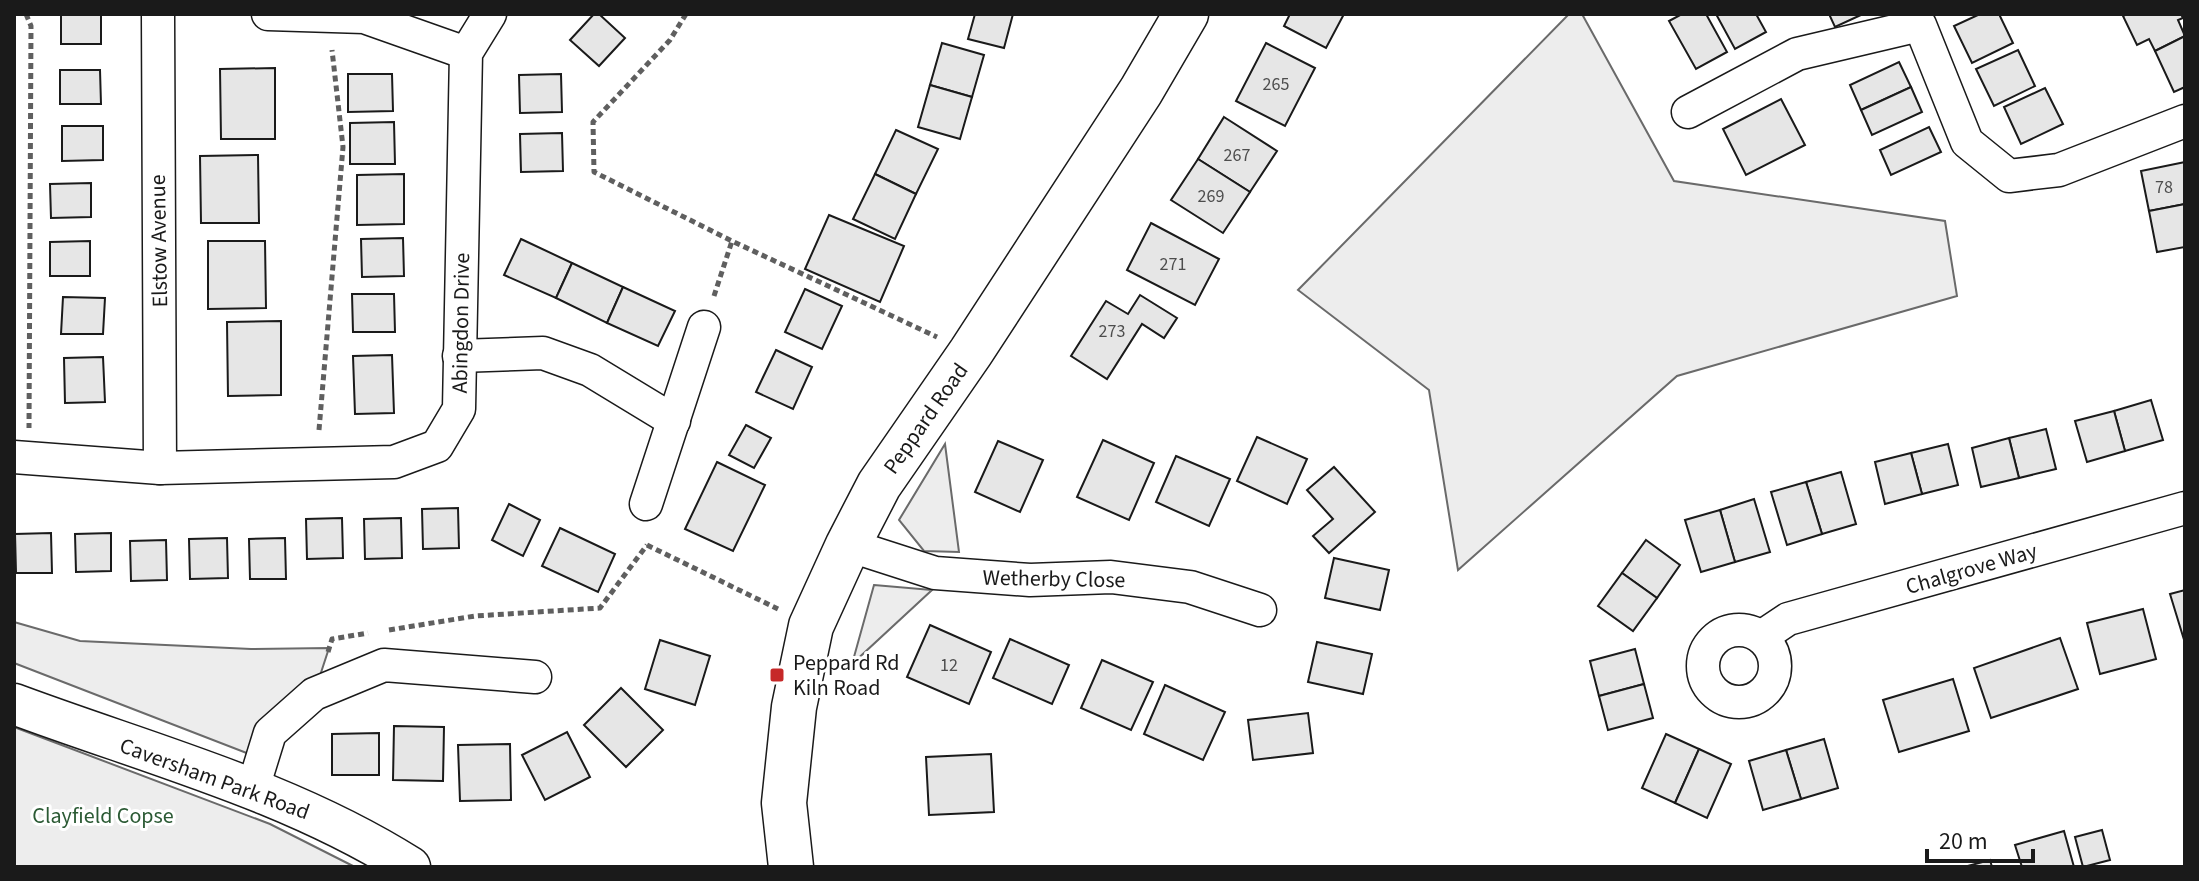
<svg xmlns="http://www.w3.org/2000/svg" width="2199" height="881" viewBox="0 0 2199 881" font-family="'Source Sans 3',sans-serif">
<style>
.green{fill:#ededed;stroke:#6a6a6a;stroke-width:2}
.building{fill:#e6e6e6;stroke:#1a1a1a;stroke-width:2}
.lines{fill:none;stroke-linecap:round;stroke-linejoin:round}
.minor-casing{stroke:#1a1a1a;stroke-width:35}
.tertiary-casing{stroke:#1a1a1a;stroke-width:43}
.secondary-casing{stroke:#1a1a1a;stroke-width:47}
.path{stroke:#5f5f5f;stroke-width:5;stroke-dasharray:6 4;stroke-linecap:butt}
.minor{stroke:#fff;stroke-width:32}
.tertiary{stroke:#fff;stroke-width:40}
.secondary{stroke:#fff;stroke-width:44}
.poi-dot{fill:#c62828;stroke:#fff;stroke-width:3}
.labels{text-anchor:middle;stroke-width:6;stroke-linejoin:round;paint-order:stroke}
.number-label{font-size:18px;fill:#4d4d4d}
.street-label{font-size:22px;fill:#1a1a1a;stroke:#fff}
.poi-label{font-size:22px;fill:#1a1a1a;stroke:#fff;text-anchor:start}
.park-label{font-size:22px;fill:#2b5a34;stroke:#fff}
</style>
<rect width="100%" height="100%" fill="#fff"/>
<g class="green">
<polygon points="1569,14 1582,14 1674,181 1945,221 1957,296 1677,376 1458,570 1429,390 1298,290"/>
<polygon points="945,444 959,552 924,551 899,520"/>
<polygon points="874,585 932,590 852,664"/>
<polygon points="14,622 80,641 251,649 329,648 314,694 262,759 14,663"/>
<polygon points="14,727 270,824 355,867 14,867"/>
</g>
<g class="building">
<rect x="61" y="14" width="40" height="30"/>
<polygon points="594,14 599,14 625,38 599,66 570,40"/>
<polygon points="975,14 1013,14 1004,48 968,39"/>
<polygon points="1290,14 1344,14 1326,48 1284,26"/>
<polygon points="1682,14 1706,14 1727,52 1696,69 1669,21"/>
<polygon points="1716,14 1756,14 1766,32 1735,49"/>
<polygon points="1829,14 1863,14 1835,27"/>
<polygon points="1980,14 1999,14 2013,43 1972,63 1954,26"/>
<polygon points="2127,14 2181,14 2183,18 2178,20 2185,36 2155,51 2149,39 2137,45 2123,16"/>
<polygon points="2185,36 2185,87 2174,92 2155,51"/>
<polygon points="942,43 984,55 972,97 930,85"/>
<polygon points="1266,43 1315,68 1285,126 1236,101"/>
<polygon points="2018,50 2035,86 1994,106 1976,69"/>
<polygon points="1899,62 1911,87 1861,110 1850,85"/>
<polygon points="275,68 275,139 221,139 220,69"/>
<polygon points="60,70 100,70 101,104 60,104"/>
<polygon points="348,74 392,74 393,111 348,112"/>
<polygon points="561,74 562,112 520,113 519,75"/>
<polygon points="930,85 972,97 960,139 918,127"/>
<polygon points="1911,87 1922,112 1872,135 1861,110"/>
<polygon points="2045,88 2063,124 2021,144 2004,107"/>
<polygon points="1781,99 1805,145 1746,175 1723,129"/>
<polygon points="1224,117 1277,151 1250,192 1198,159"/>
<polygon points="394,122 395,164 350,164 350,123"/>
<polygon points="62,126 103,126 103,160 62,161"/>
<polygon points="1929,127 1941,152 1891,175 1880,150"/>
<polygon points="896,130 938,149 916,194 875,174"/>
<polygon points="562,133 563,171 521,172 520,134"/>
<polygon points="258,155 259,223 201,223 200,156"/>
<polygon points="1198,159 1250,192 1223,233 1171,200"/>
<polygon points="2185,162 2185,204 2149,211 2141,171"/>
<polygon points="404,174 404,224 357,225 357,175"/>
<polygon points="875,174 916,194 895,239 853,219"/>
<polygon points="91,183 91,217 51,218 50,184"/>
<polygon points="2185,204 2185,247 2157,252 2149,211"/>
<polygon points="829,215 904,246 880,302 805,269"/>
<polygon points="1151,223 1219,259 1195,305 1127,270"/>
<polygon points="403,238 404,276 362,277 361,239"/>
<polygon points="521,239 572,263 556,298 504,275"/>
<polygon points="90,241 90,276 50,276 50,242"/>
<polygon points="208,241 265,241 266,308 208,309"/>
<polygon points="572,263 623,287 607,323 556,298"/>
<polygon points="623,287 675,311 658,346 607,323"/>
<polygon points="805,289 842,306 822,349 785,332"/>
<polygon points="352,294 394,294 395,332 353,332"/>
<polygon points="1140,295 1177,318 1164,338 1142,324 1107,379 1071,356 1106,301 1128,314"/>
<polygon points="63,297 105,298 103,334 61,334"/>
<polygon points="281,321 281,395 228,396 227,322"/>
<polygon points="776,350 812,367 793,409 756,392"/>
<polygon points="392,355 394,413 355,414 353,356"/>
<polygon points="103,357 105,402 65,403 64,358"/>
<polygon points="2151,400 2163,440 2125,451 2114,411"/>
<polygon points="2114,411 2125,451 2087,462 2075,421"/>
<polygon points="746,425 771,438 754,468 729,455"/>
<polygon points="2046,429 2056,469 2019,478 2009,438"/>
<polygon points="1257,437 1307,459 1287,504 1237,481"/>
<polygon points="2009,438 2019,478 1981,487 1972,448"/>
<polygon points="1103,440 1154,463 1129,520 1077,497"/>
<polygon points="998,441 1043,460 1020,512 975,492"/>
<polygon points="1948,444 1958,485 1922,494 1911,453"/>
<polygon points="1911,453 1922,494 1885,504 1875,462"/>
<polygon points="1176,456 1230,479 1209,526 1156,502"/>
<polygon points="717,462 765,485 733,551 685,529"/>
<polygon points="1334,467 1375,512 1329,553 1313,536 1333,519 1307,490"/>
<polygon points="1841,472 1856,524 1822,534 1806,482"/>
<polygon points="1806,482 1822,534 1787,545 1771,492"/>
<polygon points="1754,499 1770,552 1735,562 1720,510"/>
<polygon points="509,504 540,520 523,556 492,540"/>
<polygon points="458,508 459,548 423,549 422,509"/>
<polygon points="1720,510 1735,562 1701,572 1685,520"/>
<polygon points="342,518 343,558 307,559 306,519"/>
<polygon points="401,518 402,558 365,559 364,519"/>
<polygon points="560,528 615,554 598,592 542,566"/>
<polygon points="51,533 52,573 16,573 15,534"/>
<polygon points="111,533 111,571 76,572 75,534"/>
<polygon points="227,538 228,578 190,579 189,539"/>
<polygon points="285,538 286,579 250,579 249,539"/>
<polygon points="166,540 167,580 131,581 130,541"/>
<polygon points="1646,540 1680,565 1657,598 1622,573"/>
<polygon points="1334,558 1389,570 1380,610 1325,598"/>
<polygon points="1622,573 1657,598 1633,631 1598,606"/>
<polygon points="2185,590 2185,643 2170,594"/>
<polygon points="2143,609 2156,659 2100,674 2087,623"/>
<polygon points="930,625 991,652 969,704 907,677"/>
<polygon points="2060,638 2078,689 1991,718 1974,668"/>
<polygon points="1010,639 1069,665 1052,704 993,678"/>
<polygon points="660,640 710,656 695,705 645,689"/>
<polygon points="1317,642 1372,654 1363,694 1308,682"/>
<polygon points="1635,649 1644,684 1599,696 1590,661"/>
<polygon points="1102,660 1153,682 1131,730 1081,708"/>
<polygon points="1953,679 1969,731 1899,752 1883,700"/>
<polygon points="1644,684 1653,718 1608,730 1599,696"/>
<polygon points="1165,685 1225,712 1203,760 1144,734"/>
<polygon points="621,688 663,730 626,767 584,725"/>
<polygon points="1308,713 1313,753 1253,760 1248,720"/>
<polygon points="394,726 444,727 443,781 393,780"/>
<polygon points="567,732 590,777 545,800 522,755"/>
<polygon points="379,733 379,775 332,775 332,734"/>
<polygon points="1666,734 1699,749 1675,803 1642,788"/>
<polygon points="1824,739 1838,788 1801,799 1786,750"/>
<polygon points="510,744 511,800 460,801 458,745"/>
<polygon points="1699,749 1731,764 1707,818 1675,803"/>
<polygon points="1786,750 1801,799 1763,810 1749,761"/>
<polygon points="991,754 994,812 929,815 926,757"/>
<polygon points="2102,830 2110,860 2083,867 2075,837"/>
<polygon points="2064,831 2074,867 2022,867 2015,845"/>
<polygon points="1990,860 1992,867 1964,867"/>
</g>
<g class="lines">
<defs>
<g id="minor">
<polyline points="158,14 160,468"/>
<polyline points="268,14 364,17 466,53"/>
<polyline points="1688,112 1797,54 1920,25 1967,142 2009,176 2059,170 2185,121"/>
<polyline points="459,356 543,353 590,370 674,421"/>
<polyline points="14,457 160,468 394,462 437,446 459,409 466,53 490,14"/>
<polyline points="646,504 704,327"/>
<polyline points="848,545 935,573 1030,580 1111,577 1190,587 1260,610"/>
<circle cx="1739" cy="666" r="36"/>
<polyline points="1761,637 1788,619 2185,508"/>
<polyline points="253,788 270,733 314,694 384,665 535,677"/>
</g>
<path id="tertiary" d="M14,704C148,754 288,790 410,867"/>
<polyline id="secondary" points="791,867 784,803 794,707 811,626 848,545 879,485 971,352 1141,91 1186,14"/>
</defs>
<use href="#minor" class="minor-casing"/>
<use href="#tertiary" class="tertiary-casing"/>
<use href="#secondary" class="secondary-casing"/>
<g class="path">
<polyline points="26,14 31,26 29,428"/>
<polyline points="686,14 670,40 593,122 594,172 732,241 937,337"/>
<polyline points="714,296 732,241"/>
<polyline points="319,430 343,147 332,50"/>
<polyline points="647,545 778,609"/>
<polyline points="389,630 475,616 600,608 647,545"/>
<polyline points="328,652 332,639 368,633"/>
</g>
<use href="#minor" class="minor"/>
<use href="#tertiary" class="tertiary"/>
<use href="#secondary" class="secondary"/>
</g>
<rect class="poi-dot" x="769" y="667" width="16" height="16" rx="4"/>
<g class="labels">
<g class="number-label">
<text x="1276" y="90">265</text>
<text x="1237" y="161">267</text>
<text x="2164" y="193">78</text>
<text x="1211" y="202">269</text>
<text x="1173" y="270">271</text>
<text x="1112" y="337">273</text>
<text x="949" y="671">12</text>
</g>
<g class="street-label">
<text transform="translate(158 241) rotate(-91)" y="8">Elstow Avenue</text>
<text transform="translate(460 323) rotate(-89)" y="8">Abingdon Drive</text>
<text transform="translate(925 418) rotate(-55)" y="8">Peppard Road</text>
<text transform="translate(1971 568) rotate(-16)" y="8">Chalgrove Way</text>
<text transform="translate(1054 578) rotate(1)" y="8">Wetherby Close</text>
<text transform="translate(215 778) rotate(20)" y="8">Caversham Park Road</text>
</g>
<g class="poi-label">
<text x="793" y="670">Peppard Rd<tspan x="793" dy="25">Kiln Road</tspan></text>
</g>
<g class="park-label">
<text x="103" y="823">Clayfield Copse</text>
</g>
</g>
<rect width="2199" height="881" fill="none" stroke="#1a1a1a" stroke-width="32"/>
<path d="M1927 849v12h106v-12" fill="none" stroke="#1a1a1a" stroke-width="4"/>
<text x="1939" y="849" font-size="24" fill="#1a1a1a" stroke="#ffffff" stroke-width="6" paint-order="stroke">20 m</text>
</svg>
